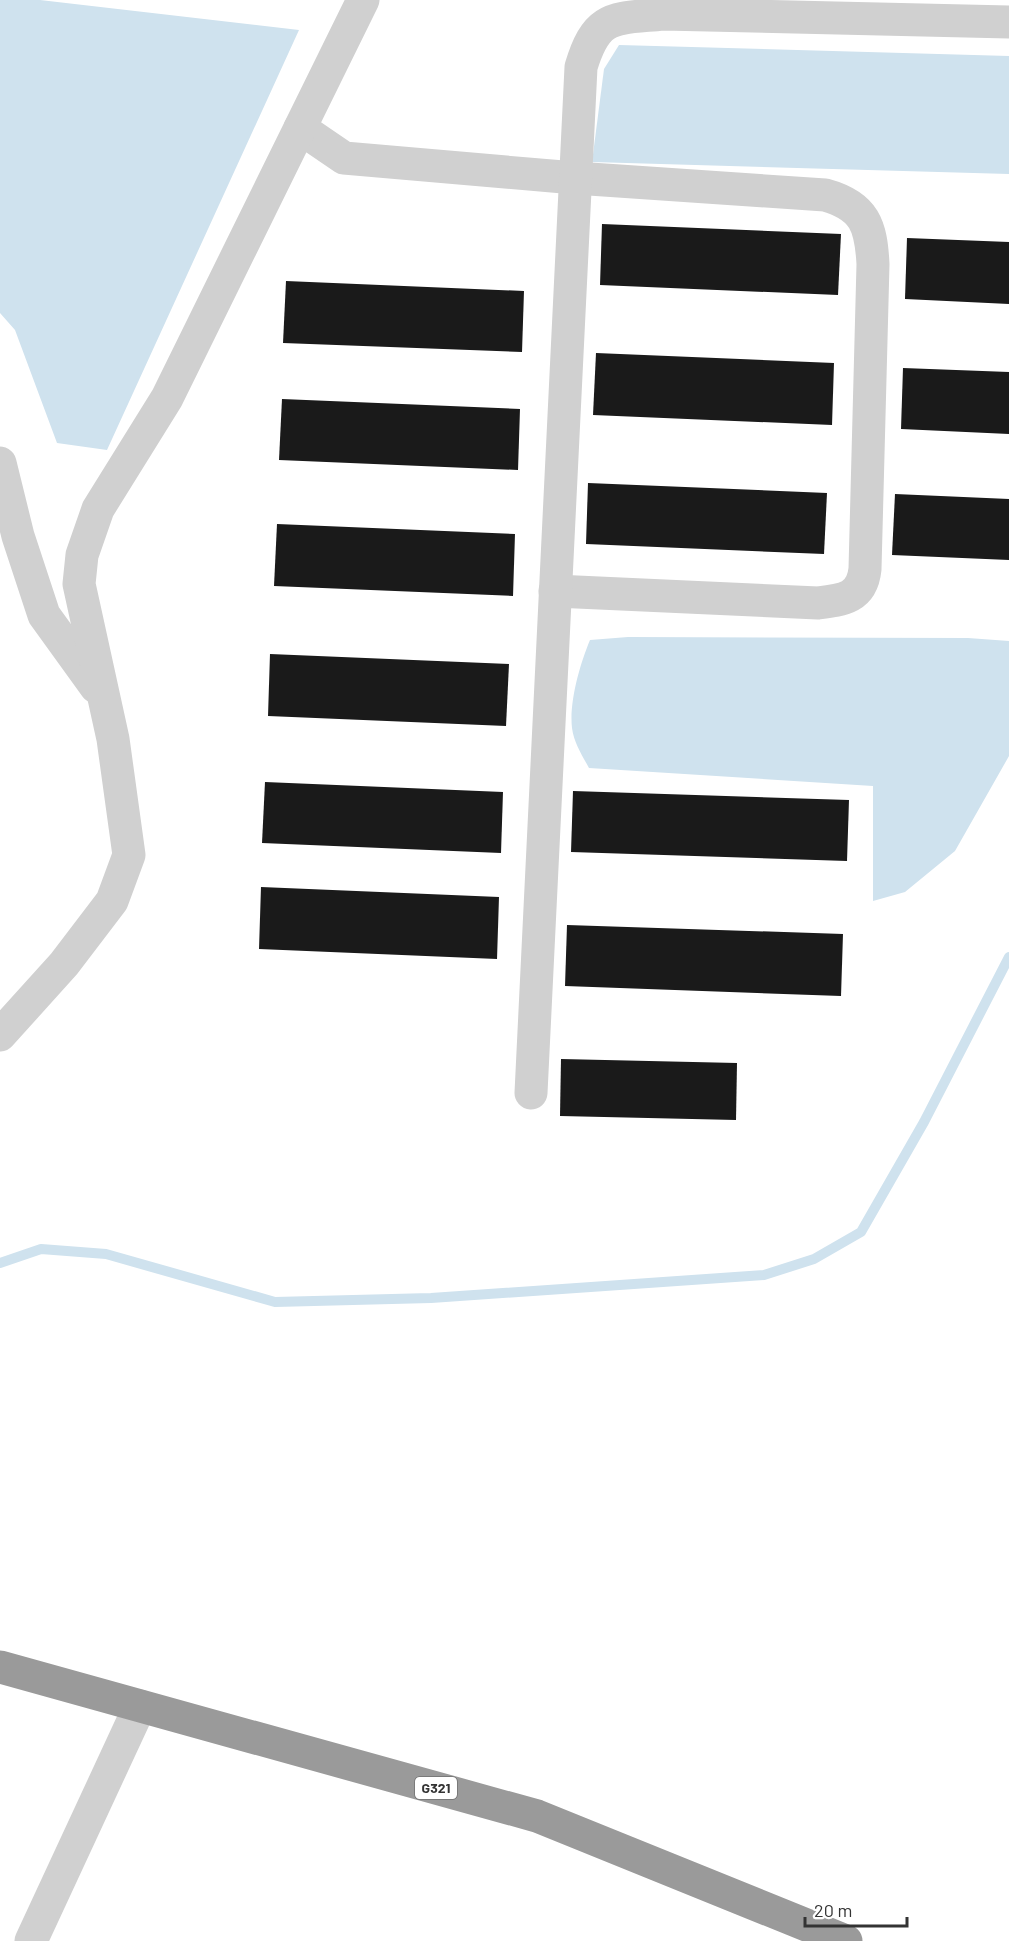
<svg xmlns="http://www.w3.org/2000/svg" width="1009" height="1941" viewBox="0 0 1009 1941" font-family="Barlow,sans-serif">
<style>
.water{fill:#cfe2ee}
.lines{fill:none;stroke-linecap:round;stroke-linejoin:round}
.stream{stroke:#cfe2ee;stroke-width:10}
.building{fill:#1a1a1a}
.minor{stroke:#d0d0d0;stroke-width:33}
.highway{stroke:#9a9a9a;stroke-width:33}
.labels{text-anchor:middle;stroke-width:6;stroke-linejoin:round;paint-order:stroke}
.shield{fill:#fff;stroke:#707070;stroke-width:1.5}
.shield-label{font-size:14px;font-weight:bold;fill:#333}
</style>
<rect width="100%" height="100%" fill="#fff"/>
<g class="water">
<polygon points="0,0 40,0 299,30 107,450 57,443 15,330 0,313"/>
<polygon points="619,45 1009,56 1009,174 592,162 604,69"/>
<path d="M628,637L968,638L1009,641V756L955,851L905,892L873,901V786L589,768C582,755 574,743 572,728C569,702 580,664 590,640Z"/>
</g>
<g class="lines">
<polyline class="stream" points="0,1263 41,1249 106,1254 275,1302 431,1298 764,1275 814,1259 861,1232 924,1122 1009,957"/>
</g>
<g class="building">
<polygon points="602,224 841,234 838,295 600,285"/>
<polygon points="907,238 1009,242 1009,304 905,299"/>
<polygon points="286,281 524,291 522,352 283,343"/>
<polygon points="596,353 834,363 832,425 593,415"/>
<polygon points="903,368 1009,372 1009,434 901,429"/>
<polygon points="282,399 520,409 518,470 279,460"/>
<polygon points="588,483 827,493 824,554 586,544"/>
<polygon points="895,494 1009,499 1009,560 892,555"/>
<polygon points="277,524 515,534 513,596 274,586"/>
<polygon points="270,654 509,664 506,726 268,716"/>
<polygon points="265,782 503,792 501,853 262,843"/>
<polygon points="573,791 849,800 847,861 571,852"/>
<polygon points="261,887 499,897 497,959 259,949"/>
<polygon points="567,925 843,934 841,996 565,986"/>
<polygon points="561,1059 737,1063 736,1120 560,1116"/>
</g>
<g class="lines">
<g class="minor">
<path d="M300,128L344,158L575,178L825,195C865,206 871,226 873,264L865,569C862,598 843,600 818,603L555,591"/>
<polyline points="0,463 18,536 44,615 96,687"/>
<polyline points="0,1035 64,964 112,901 129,855 113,739 79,584 82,555 98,509 167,398 363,0"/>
<path d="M531,1093L581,67C597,14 613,19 663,14L1009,22"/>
<polyline points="31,1941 140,1706"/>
</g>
<polyline class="highway" points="0,1667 537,1816 846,1941"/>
</g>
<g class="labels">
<rect class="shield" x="415" y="1777" width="42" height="22" rx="4.5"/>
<g class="shield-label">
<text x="436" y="1793">G321</text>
</g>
</g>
<path d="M805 1917v9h102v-9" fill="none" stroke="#333333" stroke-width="3"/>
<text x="814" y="1917" font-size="18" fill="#333333" stroke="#ffffff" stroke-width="4.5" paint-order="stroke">20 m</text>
</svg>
